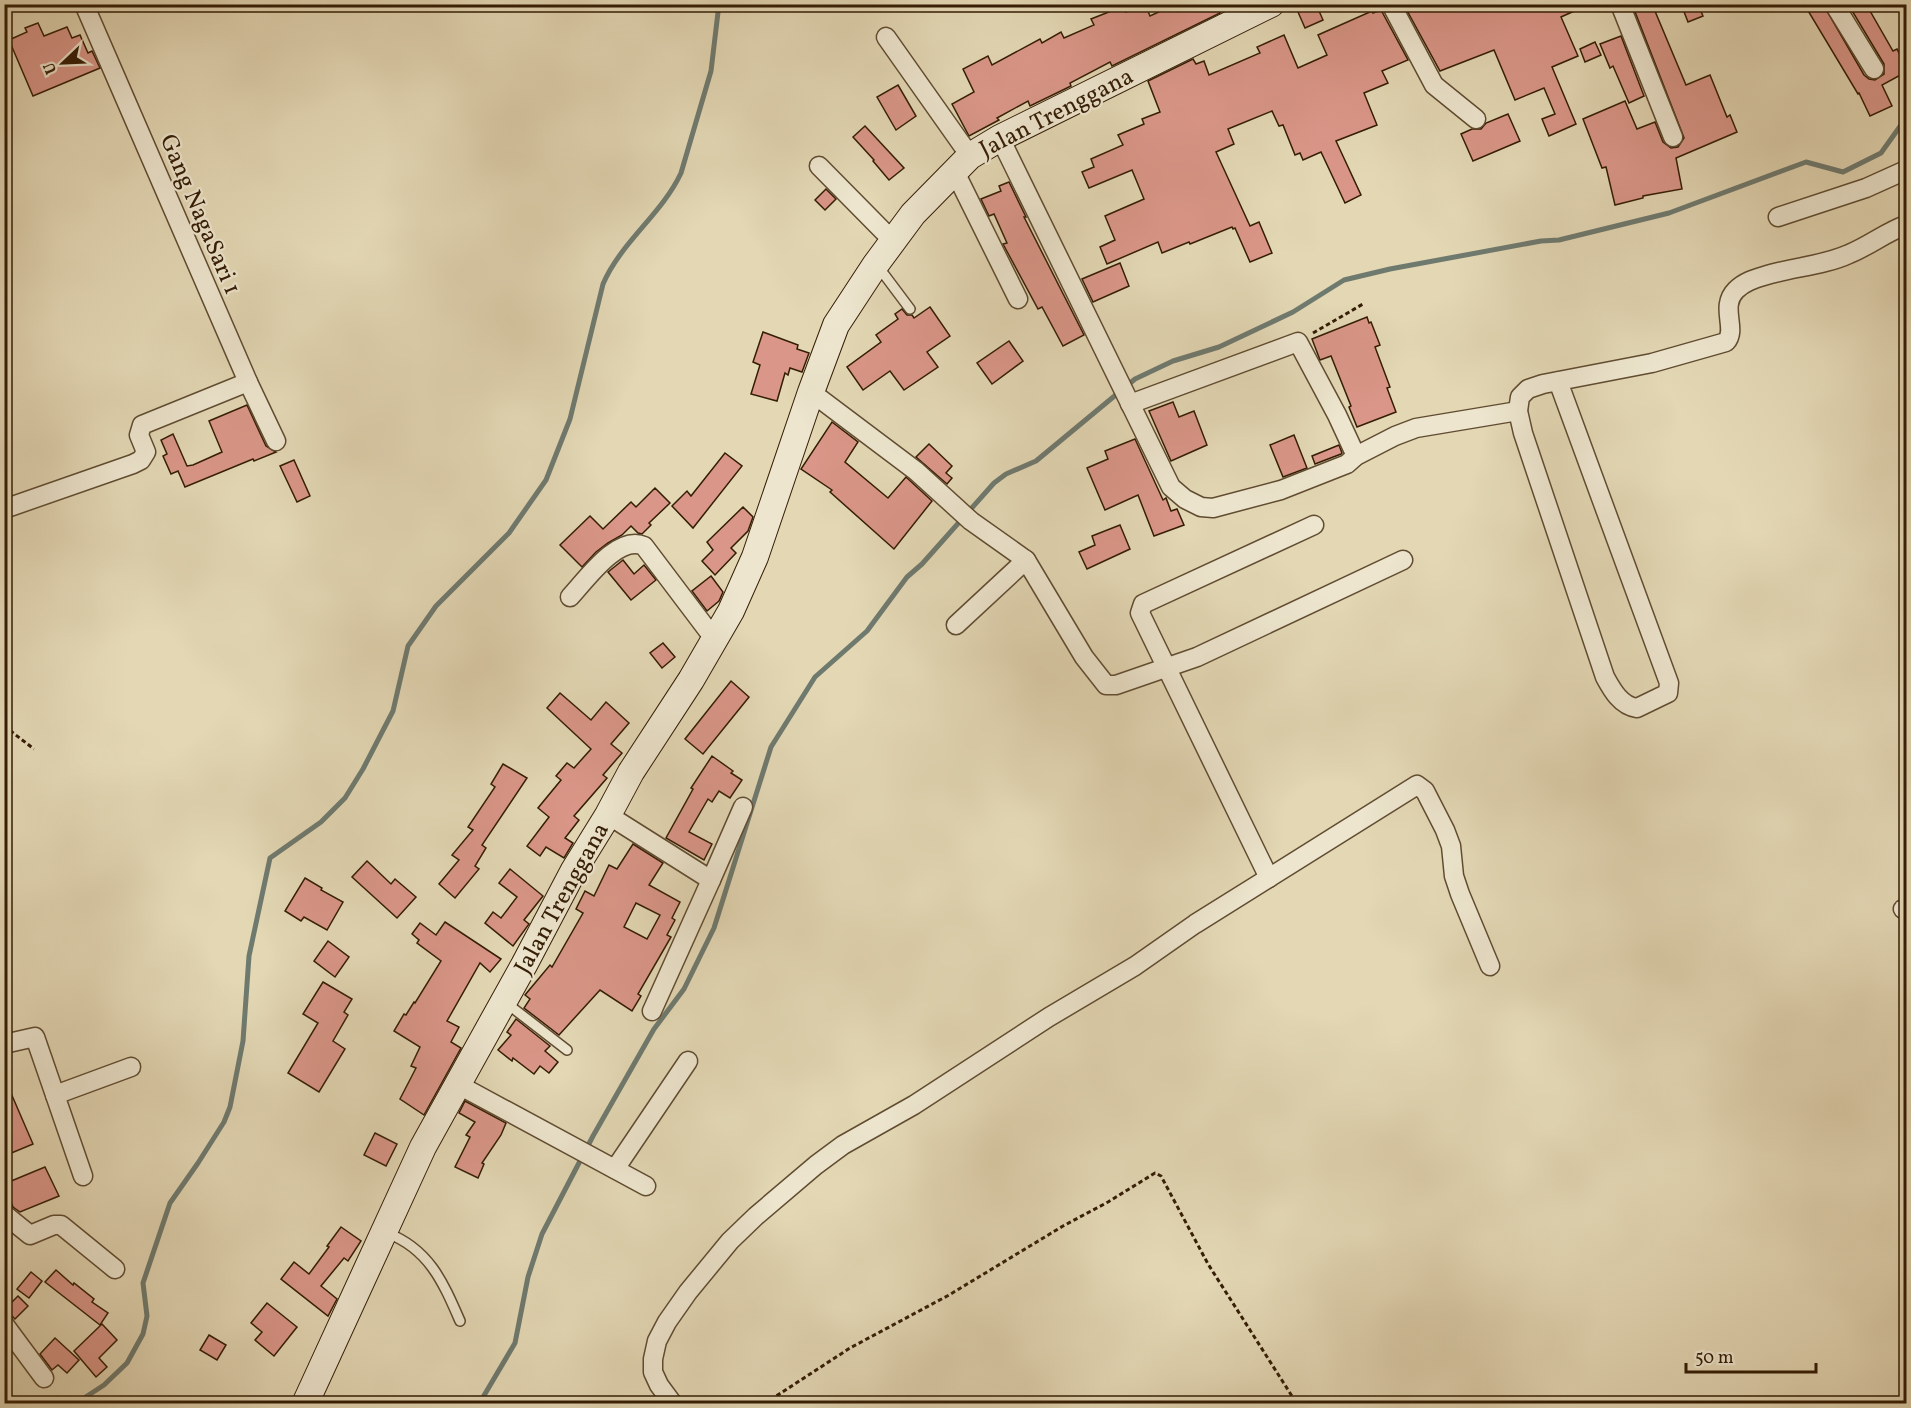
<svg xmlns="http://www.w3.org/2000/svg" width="1911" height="1408" viewBox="0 0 1911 1408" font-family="Vollkorn,serif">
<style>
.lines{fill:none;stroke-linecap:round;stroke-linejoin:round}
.stream{stroke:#6f7a6f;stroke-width:5}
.building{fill:#da9688;stroke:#341d05;stroke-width:1.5;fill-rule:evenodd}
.service-casing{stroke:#604c31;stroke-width:12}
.minor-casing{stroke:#604c31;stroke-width:21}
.secondary-casing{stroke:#341d05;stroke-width:28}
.path{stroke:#341d05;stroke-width:3;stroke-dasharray:4.5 3;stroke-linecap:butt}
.service{stroke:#ede5ce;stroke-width:9}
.minor{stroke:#ede5ce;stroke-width:18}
.secondary{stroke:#ede5ce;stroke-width:26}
.labels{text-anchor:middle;stroke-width:4.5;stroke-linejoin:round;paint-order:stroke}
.street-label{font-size:24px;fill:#341d05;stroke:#ede5ce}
</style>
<rect width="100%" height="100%" fill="#e3d7b4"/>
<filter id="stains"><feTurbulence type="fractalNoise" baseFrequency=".00333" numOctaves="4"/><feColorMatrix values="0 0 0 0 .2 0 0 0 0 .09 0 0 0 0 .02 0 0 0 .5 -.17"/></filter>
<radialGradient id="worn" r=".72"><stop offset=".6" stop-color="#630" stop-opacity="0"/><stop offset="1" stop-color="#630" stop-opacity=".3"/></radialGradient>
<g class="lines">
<g class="stream">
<path d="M75,1404L104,1385L127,1363L143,1334L147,1316L143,1283L170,1203L198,1163L224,1122L230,1107L243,1041L249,956L270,858L321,822L345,798L363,769L393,711L408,646L436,606L509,533L546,480L570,419L603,284C621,242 662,214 681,173L711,71L719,4"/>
<polyline points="479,1404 515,1343 528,1277 542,1234 593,1136 654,1029 684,989 714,928 771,747 815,677 867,631 907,577 922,564 994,483 1006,474 1036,461 1135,379 1173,361 1219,347 1293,312 1344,280 1390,269 1541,241 1559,240 1669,213 1806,162 1843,172 1881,153 1901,125 1906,123"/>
</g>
</g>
<g class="building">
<polygon points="1145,4 1150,16 1176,4 1216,4 1220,13 1112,66 1110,62 1070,83 1071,86 1030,106 1028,101 997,118 999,120 969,136 952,104 974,92 963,69 988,56 992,65 1040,39 1042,43 1061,32 1064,38 1094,25 1091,19 1124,6 1126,12"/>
<polygon points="1316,4 1323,20 1305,28 1298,12"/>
<polygon points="1519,4 1521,11 1536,4 1590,4 1561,17 1578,56 1552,67 1576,124 1549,136 1542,119 1555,114 1544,88 1515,100 1494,50 1440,71 1404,5"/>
<polygon points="1632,4 1652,4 1686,85 1710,75 1727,117 1730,115 1737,132 1676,158 1682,189 1643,196 1643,198 1615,205 1606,167 1602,168 1583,119 1625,101 1637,129 1655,122 1663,142 1671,148 1678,147 1684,138"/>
<polygon points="1681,4 1698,4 1703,16 1688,22"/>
<polygon points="1804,4 1823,4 1864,75 1869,79 1875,80 1884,74 1884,64 1848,4 1866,4 1893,51 1897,49 1906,67 1906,72 1882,85 1892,106 1870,116 1859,93 1858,94"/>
<polygon points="1381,10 1408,60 1382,71 1388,83 1364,93 1377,125 1336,141 1361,195 1345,203 1321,152 1303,160 1300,153 1295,155 1283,125 1279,126 1272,111 1228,129 1234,144 1216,152 1250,226 1259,222 1272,253 1250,262 1235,228 1233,229 1232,227 1190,244 1189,242 1162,253 1158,242 1107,264 1100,247 1115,240 1105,216 1144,199 1132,170 1089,188 1082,172 1094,167 1091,159 1123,145 1118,135 1144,124 1142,119 1160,112 1148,81 1193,59 1196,64 1204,61 1209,75 1260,53 1257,47 1284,35 1298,68 1327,55 1318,35 1372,11 1373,13"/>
<polygon points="38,23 44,36 67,27 72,38 80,35 88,53 92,51 100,68 33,96 9,40 27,32 25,28"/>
<polygon points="1621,36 1644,96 1629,103 1613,66 1610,68 1600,44"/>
<polygon points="1595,42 1601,55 1585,62 1580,49"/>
<polygon points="898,85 916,116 896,130 877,97"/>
<polygon points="1508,114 1520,141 1473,161 1461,134 1472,129 1481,129 1486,123"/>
<polygon points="865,126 904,168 889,180 873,161 874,160 853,137"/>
<polygon points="1009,182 1026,217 1024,217 1084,335 1063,346 1042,307 1038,309 1003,244 1007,243 994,214 989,216 981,199 1001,191 999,186"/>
<polygon points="826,189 836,199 825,210 815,200"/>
<polygon points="1120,263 1129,286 1093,302 1082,279"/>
<polygon points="930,307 950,336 927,352 938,367 904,390 890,371 863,390 847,367 881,342 876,335 898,319 895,314 902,309 907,315 912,315 914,318"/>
<polygon points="1367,317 1369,323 1371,322 1380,345 1375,347 1390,387 1387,388 1396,412 1357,427 1349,407 1351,406 1331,356 1320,360 1312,339"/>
<polygon points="763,332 798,345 797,349 809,353 802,372 790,368 788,375 785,373 777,401 751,394 760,365 753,362"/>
<polygon points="1009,341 1023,361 992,384 977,363"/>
<polygon points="1173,402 1179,417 1194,411 1207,445 1171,461 1149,411"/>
<polygon points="247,405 266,446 276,452 254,461 253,459 185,487 178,471 171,474 163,456 167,454 161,440 173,434 187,466 193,465 222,452 209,421"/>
<polygon points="832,422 858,442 845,462 888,498 906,477 932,501 894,549 830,492 832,490 801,469"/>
<polygon points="1294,435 1307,468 1283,477 1270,445"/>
<polygon points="1135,439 1163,500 1166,498 1171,511 1177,509 1184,525 1154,536 1138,495 1105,510 1087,468 1108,459 1105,451"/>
<polygon points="929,444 952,466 946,473 952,478 947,484 916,457"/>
<polygon points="1339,445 1342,453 1341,454 1315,464 1312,456"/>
<polygon points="725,453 742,466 693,528 672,506 687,491 691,496"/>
<polygon points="294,460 310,496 297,502 280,466"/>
<polygon points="655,488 670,503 649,523 651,525 642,534 638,533 631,526 622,535 608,543 596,552 582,567 560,545 590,516 603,529 631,502 636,507"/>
<polygon points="743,507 753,517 748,531 731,548 736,553 715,575 702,561 713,550 707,542"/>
<polygon points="1120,525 1130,549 1087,569 1079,552 1095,545 1092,536"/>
<polygon points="623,560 634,574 644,565 656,580 631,600 608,572"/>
<polygon points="711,576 723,592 719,601 707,611 692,591"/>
<polygon points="663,643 675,657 662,668 650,653"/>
<polygon points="731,681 749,697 703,754 685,739"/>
<polygon points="560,693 591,720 606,702 629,723 611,744 622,753 603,775 607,778 574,816 579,820 565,838 573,843 564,858 546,847 540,856 527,846 549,817 538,808 561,780 556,776 567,763 574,768 591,749 547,708"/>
<polygon points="712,756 733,771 731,773 742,780 730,798 719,791 712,802 708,799 689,832 712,844 704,860 666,838 693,789 691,788"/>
<polygon points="503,764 527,778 482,845 486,848 475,866 479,869 455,898 439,884 459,860 452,855 473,830 468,827 495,787 491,784"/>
<path d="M633,844L663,863L649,885L680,902L672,918L675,920L667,935L671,937L638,994L641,996L632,1011L600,990L559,1035L524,1008L530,999L525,995L550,965L552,967L583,913L576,909L585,891L594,896L609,865L617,869ZM636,903L660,915L647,939L624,927Z"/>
<polygon points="367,861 391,884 395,879 416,897 397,918 352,877"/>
<polygon points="510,869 543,896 524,920 529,924 513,946 485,923 493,912 501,918 517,897 499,883"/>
<polygon points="305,878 322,888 321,890 343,902 327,930 304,917 301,921 285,911"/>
<polygon points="445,922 501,959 490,972 480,963 447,1021 459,1027 451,1042 461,1048 424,1115 400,1099 416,1068 411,1066 420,1047 394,1031 404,1014 406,1015 414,1002 415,1003 441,961 417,943 419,940 412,934 420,923 436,935"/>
<polygon points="328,941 349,957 335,977 314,961"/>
<polygon points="323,982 352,999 344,1012 348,1015 333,1041 345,1049 319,1092 288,1073 318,1023 303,1014"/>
<polygon points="516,1019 550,1046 545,1051 558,1062 549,1073 540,1066 534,1074 513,1058 512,1061 498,1050 511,1035 507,1032"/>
<polygon points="4,1077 33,1144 9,1154 4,1142"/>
<polygon points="465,1101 506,1123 501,1135 482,1163 484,1164 478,1178 455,1167 470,1137 466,1135 475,1122 459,1113"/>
<polygon points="375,1133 397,1144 386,1166 364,1155"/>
<polygon points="45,1167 59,1196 20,1212 13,1207 4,1184"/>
<polygon points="341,1227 361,1241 348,1261 344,1258 321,1286 337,1299 328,1316 281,1279 294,1262 309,1274 329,1247 327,1246"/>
<polygon points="56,1270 73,1285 74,1283 94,1299 92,1302 108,1313 100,1325 45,1282"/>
<polygon points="31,1272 42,1281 29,1298 17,1289"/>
<polygon points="18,1296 28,1306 15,1319 5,1309"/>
<polygon points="267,1303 297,1327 274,1356 255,1340 262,1332 251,1323"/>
<polygon points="102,1324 117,1340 99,1358 107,1367 96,1377 74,1351"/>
<polygon points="209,1335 226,1345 217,1360 200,1350"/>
<polygon points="55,1338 79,1360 67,1373 58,1365 52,1370 40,1354"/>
</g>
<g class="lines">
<defs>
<g id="service">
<polyline points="877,265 910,309"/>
<polyline points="505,1002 567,1050"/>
<path d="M387,1233C429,1249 443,1282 460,1321"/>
</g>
<g id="minor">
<polyline points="84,4 248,382 276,441"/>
<polyline points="1391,4 1434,85 1476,119"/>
<polyline points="1620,4 1673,137"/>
<polyline points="1834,4 1874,69"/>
<polyline points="886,37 970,156"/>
<polyline points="1000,138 1171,487 1185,499 1201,507 1213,508 1281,490 1347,464 1356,456 1395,436 1416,428 1518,411"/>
<polyline points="819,166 892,240"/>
<polyline points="955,172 1018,299"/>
<polyline points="1778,217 1866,188 1906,170"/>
<path d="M1558,381L1669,683L1668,693L1637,708C1621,706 1612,690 1605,677L1523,433L1518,411L1520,397L1528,389L1543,384L1652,363L1726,342C1738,329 1719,307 1736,290C1744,282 1754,279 1764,276C1792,267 1823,266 1849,254C1869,246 1886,232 1906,225"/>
<polyline points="811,392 916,471 971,521 1026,560 1084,657 1106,685 1116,685 1197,657 1403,560"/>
<polyline points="1130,404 1298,342 1337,415 1356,456"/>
<polyline points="4,509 133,464 141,460 146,452 139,435 142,425 248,382"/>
<path d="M570,597C586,580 618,534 644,546L715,640"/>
<polyline points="956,625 1026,560"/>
<polyline points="608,815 711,880 743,807"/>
<polyline points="1269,878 1140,613 1143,604 1314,525"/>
<polyline points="1903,909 1906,908"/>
<polyline points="652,1011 711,880"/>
<polyline points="4,1044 35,1037 83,1176"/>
<polyline points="457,1084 646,1186"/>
<polyline points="55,1095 131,1067"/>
<polyline points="615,1169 688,1061"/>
<polyline points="4,1214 30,1235 54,1225 61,1225 115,1269"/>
<polyline points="4,1324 44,1378"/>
<polyline points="673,1404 659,1385 653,1372 653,1359 657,1341 667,1322 688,1292 730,1241 756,1216 816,1165 843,1145 914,1105 1049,1017 1135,966 1195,924 1417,785 1425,791 1445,830 1451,846 1454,876 1460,894 1490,966"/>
</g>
<polyline id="secondary" points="305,1404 423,1147 524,965 574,870 608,815 631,772 691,680 731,611 755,557 811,392 836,325 876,264 913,214 970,156 1000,138 1271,4"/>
</defs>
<use href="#service" class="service-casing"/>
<use href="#minor" class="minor-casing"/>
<use href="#secondary" class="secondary-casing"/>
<g class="path">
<polyline points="1313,333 1363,304"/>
<polyline points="4,726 34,749"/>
<polyline points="764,1404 850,1348 949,1295 1063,1226 1108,1202 1155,1173 1161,1176 1208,1264 1297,1404"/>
</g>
<use href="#service" class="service"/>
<use href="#minor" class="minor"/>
<use href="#secondary" class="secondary"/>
</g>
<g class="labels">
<g class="street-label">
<text transform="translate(1056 112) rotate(-27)" y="8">Jalan Trenggana</text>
<text transform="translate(201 214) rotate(67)" y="8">Gang NagaSari 1</text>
<text transform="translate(561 898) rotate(-61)" y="8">Jalan Trenggana</text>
</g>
</g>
<rect width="1911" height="1408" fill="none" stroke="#e3d7b4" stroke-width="24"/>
<rect x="6" y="6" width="1899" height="1396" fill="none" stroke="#341d05" stroke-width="3"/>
<rect x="12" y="12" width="1887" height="1384" fill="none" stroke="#341d05" stroke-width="1.5"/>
<g transform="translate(63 63) rotate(247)" stroke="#ede5ce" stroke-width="4.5" paint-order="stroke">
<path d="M0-4.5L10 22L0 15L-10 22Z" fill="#341d05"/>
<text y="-9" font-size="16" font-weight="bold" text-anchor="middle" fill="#341d05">U</text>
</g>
<path d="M1686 1363v9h130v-9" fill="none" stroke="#341d05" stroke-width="3"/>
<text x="1695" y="1363" font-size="18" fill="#341d05" stroke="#ede5ce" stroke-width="4.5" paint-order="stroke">50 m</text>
<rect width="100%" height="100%" filter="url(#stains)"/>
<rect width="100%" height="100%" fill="url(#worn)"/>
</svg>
